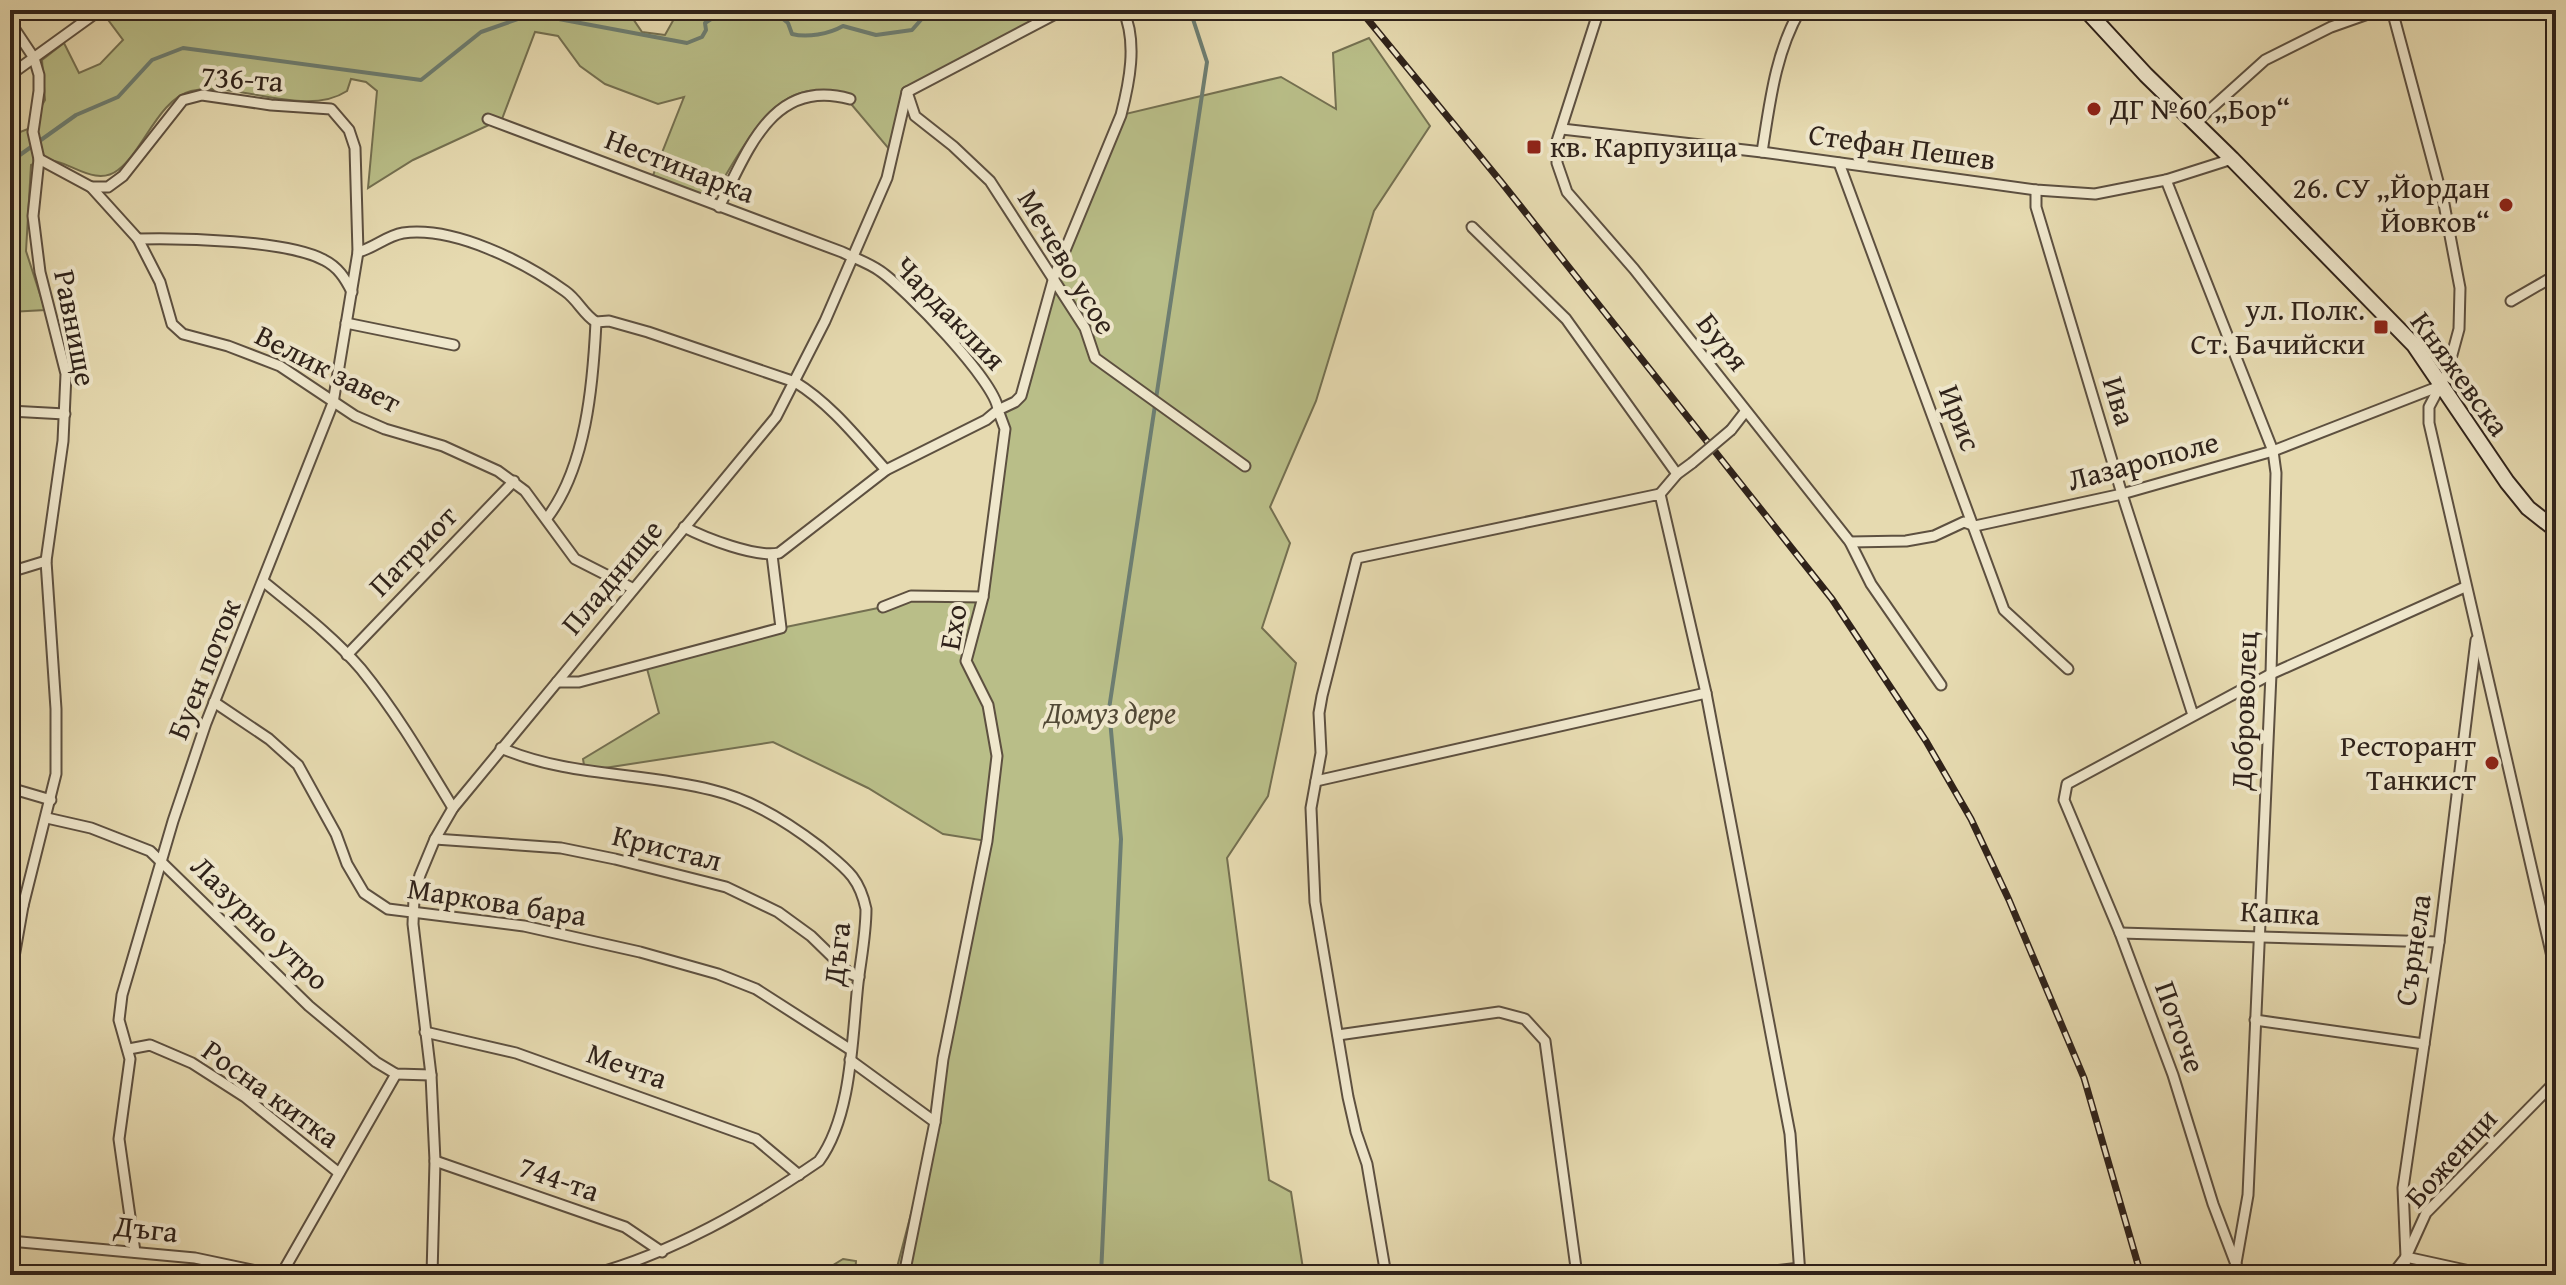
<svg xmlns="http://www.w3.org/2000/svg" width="2566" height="1285" viewBox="0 0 2566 1285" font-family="'Gentium Book Plus',serif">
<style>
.green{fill:#b9be88;stroke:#747051;stroke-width:2}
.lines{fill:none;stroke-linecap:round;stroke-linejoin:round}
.stream{stroke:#6d7e72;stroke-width:4}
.street-casing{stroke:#5d5040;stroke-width:13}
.secondary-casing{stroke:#2f221a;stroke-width:18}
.street{stroke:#efe7cc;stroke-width:9}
.secondary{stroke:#efe7cc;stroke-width:14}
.rail-casing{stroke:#2f221a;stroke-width:7}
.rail{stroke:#efe7cc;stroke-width:4;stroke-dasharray:12;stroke-linecap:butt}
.street-bridge-casing{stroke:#5d5040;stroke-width:13;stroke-linecap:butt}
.street-bridge{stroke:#efe7cc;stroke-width:9}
.poi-dot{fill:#8f2418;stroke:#efe7cc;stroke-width:3}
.labels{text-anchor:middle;stroke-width:8;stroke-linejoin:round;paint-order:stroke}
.street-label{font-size:30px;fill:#2f221a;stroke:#efe7cc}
.poi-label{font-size:30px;fill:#2f221a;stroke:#efe7cc;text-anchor:end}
.park-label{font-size:30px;font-style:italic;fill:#524936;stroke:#efe7cc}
</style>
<rect width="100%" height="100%" fill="#e6dab0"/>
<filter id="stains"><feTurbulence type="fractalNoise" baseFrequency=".0025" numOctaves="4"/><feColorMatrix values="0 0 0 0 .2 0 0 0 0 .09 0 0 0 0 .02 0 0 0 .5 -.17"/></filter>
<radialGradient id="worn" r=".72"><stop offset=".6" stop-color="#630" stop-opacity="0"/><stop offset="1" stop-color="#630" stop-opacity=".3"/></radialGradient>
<g class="green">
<path d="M108,10H627L642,32L665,35L679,10H1057L958,60L905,91L889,149L841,92C829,91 816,89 804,92C761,102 734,165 711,199L652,178L684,97L658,104L605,84L580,66L558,36L535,32L502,119L413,160L368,188L377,91L366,82L351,79L347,91C304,119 237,80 191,91C159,99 143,151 118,170C95,188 69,160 48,160C43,160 36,163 31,165L26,251L45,310L10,312V136L28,129L45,100L42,60L64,43L79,73L100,64L123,40L103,13Z"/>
<polygon points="1369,38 1430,126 1374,211 1316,401 1270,507 1290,543 1262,628 1296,663 1268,796 1227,858 1269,1180 1291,1192 1304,1275 895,1275 935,1122 987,841 943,834 868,788 773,742 585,771 583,759 659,713 646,665 781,628 883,607 911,596 982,597 1005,429 998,410 1015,402 1054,277 1121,115 1281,77 1336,109 1333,53"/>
<polygon points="843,1259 856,1261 855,1275 817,1275"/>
</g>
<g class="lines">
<g class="stream">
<path d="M772,10L788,23L792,34C807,38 829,34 843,26L876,35L912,30L927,13L955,10"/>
<polyline points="10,162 76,115 118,97 152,60 183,48 421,80 481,32 532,14 687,43 702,37 706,30 705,23 725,10"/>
<polyline points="1101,1275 1121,839 1109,709 1207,62 1190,10"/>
</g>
<defs>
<g id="street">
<polyline points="1599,10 1557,141 1557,163 1567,192 1634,269 1850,542 1871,584 1941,685"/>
<polyline points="2392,10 2444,204 2460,288 2459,329 2447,373 2429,407 2429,423 2556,974"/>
<polyline points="10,22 34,58 39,75 39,91 33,132 39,159 33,216 40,272 66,374 63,441 46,561 56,709 56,774 23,906 10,980"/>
<polyline points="10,75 100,10"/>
<polyline points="907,92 915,116 953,146 990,181 1085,328 1095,358 1245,466"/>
<path d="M488,119L842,252C854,258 869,263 880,271C905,288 997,383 998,410L986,420L886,470L779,553C756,558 705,538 684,527"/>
<polyline points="2195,123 2265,60 2331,27 2379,10"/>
<polyline points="1562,129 1762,152 2036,190 2095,194 2166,180 2232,159"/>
<path d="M1762,152C1770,102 1775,54 1800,10"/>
<polyline points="39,159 91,187 138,239 160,282 172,324 183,334 228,346 280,366 355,416 385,429 443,446 498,471 525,491 575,559 632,588"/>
<polyline points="1839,163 2004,610 2068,669"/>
<polyline points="2166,180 2273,451 2276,473 2271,674 2248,1195 2236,1263"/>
<polyline points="91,187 108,187 123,176 183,100 202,95 271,105 331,109 349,130 355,148 358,252 333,403 206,723 173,821 122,995 119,1020 130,1059 119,1139 135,1252"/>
<polyline points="2036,190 2036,207 2122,494 2193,715"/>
<path d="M719,207C748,151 772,77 850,99"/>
<polyline points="1472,227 1566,319 1677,474"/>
<path d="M138,239C181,238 287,240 324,260C338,267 345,278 352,292"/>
<path d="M358,252C374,248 386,236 403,233C454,226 525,262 565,291C578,300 583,314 596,322L609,321L648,332L795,382C831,404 858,439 886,470"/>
<polyline points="2511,301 2556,275"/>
<polyline points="346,323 454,345"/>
<polyline points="10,411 65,414"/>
<polyline points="1731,430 1745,412"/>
<polyline points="1660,494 1677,474 1692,463"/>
<path d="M547,518C586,467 593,385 596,322"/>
<polyline points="1850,542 1906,541 1934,536 1964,522 1975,526 2122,494 2273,451 2440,386"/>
<polyline points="10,572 46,561"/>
<path d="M264,582C297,609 333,636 361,669C396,712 424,760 453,808"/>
<polyline points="883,607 911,596 983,597"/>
<polyline points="347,655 514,481"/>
<polyline points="557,682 579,682 781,628 772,555"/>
<polyline points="214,702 269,739 298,765 336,834 347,864 364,893 388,909 524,926 640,952 718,974 756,989 851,1050"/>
<path d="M501,748C568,777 642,772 712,790C750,799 789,823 820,847C845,868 859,876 866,909C866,934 861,958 858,983C852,1038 852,1116 819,1161C749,1209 673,1253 591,1275"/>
<polyline points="1316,781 1706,693"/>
<polyline points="10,788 51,800"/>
<polyline points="47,818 91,828 150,851 309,1006 376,1062 396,1074 431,1075"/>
<polyline points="435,839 561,848 615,859 726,887 778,912 811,936 849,973 859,977"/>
<polyline points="10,901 23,906"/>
<polyline points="2120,933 2439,942"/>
<polyline points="2255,1020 2424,1044"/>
<polyline points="425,1032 516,1053 756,1139 799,1175"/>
<polyline points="1338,1035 1499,1012 1525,1019 1545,1041 1577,1275"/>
<polyline points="129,1049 150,1045 192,1063 245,1097 339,1173"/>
<polyline points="850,1060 935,1122"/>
<polyline points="435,1161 625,1227 662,1252"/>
<polyline points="10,1241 195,1258 276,1275"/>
<polyline points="2406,1257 2488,1275"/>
<polyline points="281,1275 396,1074"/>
<polyline points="432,1275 435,1161 431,1075 413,924 414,898 420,875 435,839 453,808 776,417 825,321 887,178 907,92 1063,10"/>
<path d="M904,1275L935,1122L943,1059L987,841L997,756L988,705L966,661L983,597L1005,429L998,410L1015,402L1021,396L1054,277L1121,115C1129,84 1138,42 1123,10"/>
<polyline points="1386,1275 1367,1164 1356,1132 1348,1097 1315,902 1311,808 1321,753 1319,713 1322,696 1357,558 1660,494 1706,693 1790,1134 1800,1275"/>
<polyline points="1738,1275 1800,1268"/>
<polyline points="2240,1275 2213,1204 2173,1075 2120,933 2064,800 2067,784 2271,674 2465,587"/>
<polyline points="2392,1275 2406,1257 2426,1213 2556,1081"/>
<polyline points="2404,1275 2406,1257 2403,1188 2439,942 2476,640"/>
</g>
<polyline id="secondary" points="2086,10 2146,75 2232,159 2414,345 2507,482 2528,508 2556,530"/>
</defs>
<use href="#street" class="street-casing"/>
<use href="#secondary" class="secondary-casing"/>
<use href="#street" class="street"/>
<use href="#secondary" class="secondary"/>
<defs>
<polyline id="rail" points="1360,10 1502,183 1832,599 1926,741 1971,819 2009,900 2084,1078 2141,1275"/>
</defs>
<use href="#rail" class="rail-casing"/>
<use href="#rail" class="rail"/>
<defs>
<polyline id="street-bridge" points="1692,463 1731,430"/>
</defs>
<use href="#street-bridge" class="street-bridge-casing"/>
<use href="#street-bridge" class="street-bridge"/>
</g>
<g class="poi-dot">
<circle cx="2094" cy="109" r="8"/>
<rect x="1526" y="139" width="16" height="16" rx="4"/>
<circle cx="2506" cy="205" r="8"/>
<rect x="2373" y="319" width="16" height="16" rx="4"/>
<circle cx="2492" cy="763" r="8"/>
</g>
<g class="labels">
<g class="street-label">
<text transform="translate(242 79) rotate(4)" y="10">736-та</text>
<text transform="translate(1902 147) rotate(8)" y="10">Стефан Пешев</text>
<text transform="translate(680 166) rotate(21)" y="10">Нестинарка</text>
<text transform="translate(1067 262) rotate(59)" y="10">Мечево усое</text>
<text transform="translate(950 313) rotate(46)" y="10">Чардаклия</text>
<text transform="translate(75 328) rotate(79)" y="10">Равнище</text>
<text transform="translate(1723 342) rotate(52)" y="10">Буря</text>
<text transform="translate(328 369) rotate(27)" y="10">Велик завет</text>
<text transform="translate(2460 374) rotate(54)" y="10">Княжевска</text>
<text transform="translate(2119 401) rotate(73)" y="10">Ива</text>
<text transform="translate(1960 418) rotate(69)" y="10">Ирис</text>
<text transform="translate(2143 461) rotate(-15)" y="10">Лазарополе</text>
<text transform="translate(413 551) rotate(-46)" y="10">Патриот</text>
<text transform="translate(612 577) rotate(-50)" y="10">Пладнище</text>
<text transform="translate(953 627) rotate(-80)" y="10">Ехо</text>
<text transform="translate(204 669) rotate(-68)" y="10">Буен поток</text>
<text transform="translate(2244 711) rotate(-88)" y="10">Доброволец</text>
<text transform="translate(667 848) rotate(14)" y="10">Кристал</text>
<text transform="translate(497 902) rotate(9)" y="10">Маркова бара</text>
<text transform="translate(2280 913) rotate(3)" y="10">Капка</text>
<text transform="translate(260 923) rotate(44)" y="10">Лазурно утро</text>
<text transform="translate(2413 950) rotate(-82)" y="10">Сърнела</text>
<text transform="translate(837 954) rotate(-84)" y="10">Дъга</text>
<text transform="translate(2180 1027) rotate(70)" y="10">Поточе</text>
<text transform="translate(627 1066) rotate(20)" y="10">Мечта</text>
<text transform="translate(271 1094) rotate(36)" y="10">Росна китка</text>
<text transform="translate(2451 1158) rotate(-48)" y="10">Боженци</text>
<text transform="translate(559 1179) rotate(19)" y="10">744-та</text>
<text transform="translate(146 1229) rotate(6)" y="10">Дъга</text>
</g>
<g class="poi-label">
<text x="2110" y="119" text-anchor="start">ДГ №60 „Бор“</text>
<text x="1550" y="157" text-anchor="start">кв. Карпузица</text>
<text x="2490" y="198">26. СУ „Йордан<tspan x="2490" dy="34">Йовков“</tspan></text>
<text x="2365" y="320">ул. Полк.<tspan x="2365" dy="34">Ст. Бачийски</tspan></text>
<text x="2476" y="756">Ресторант<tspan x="2476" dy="34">Танкист</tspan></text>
</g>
<g class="park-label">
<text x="1110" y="723">Домуз дере</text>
</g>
</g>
<rect width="2566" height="1285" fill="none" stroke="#e6dab0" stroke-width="40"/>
<rect x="12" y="12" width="2542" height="1261" fill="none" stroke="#2f221a" stroke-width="4"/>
<rect x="20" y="20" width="2526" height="1245" fill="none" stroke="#2f221a" stroke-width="2"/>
<rect width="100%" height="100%" filter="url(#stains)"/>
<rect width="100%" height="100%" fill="url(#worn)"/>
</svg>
